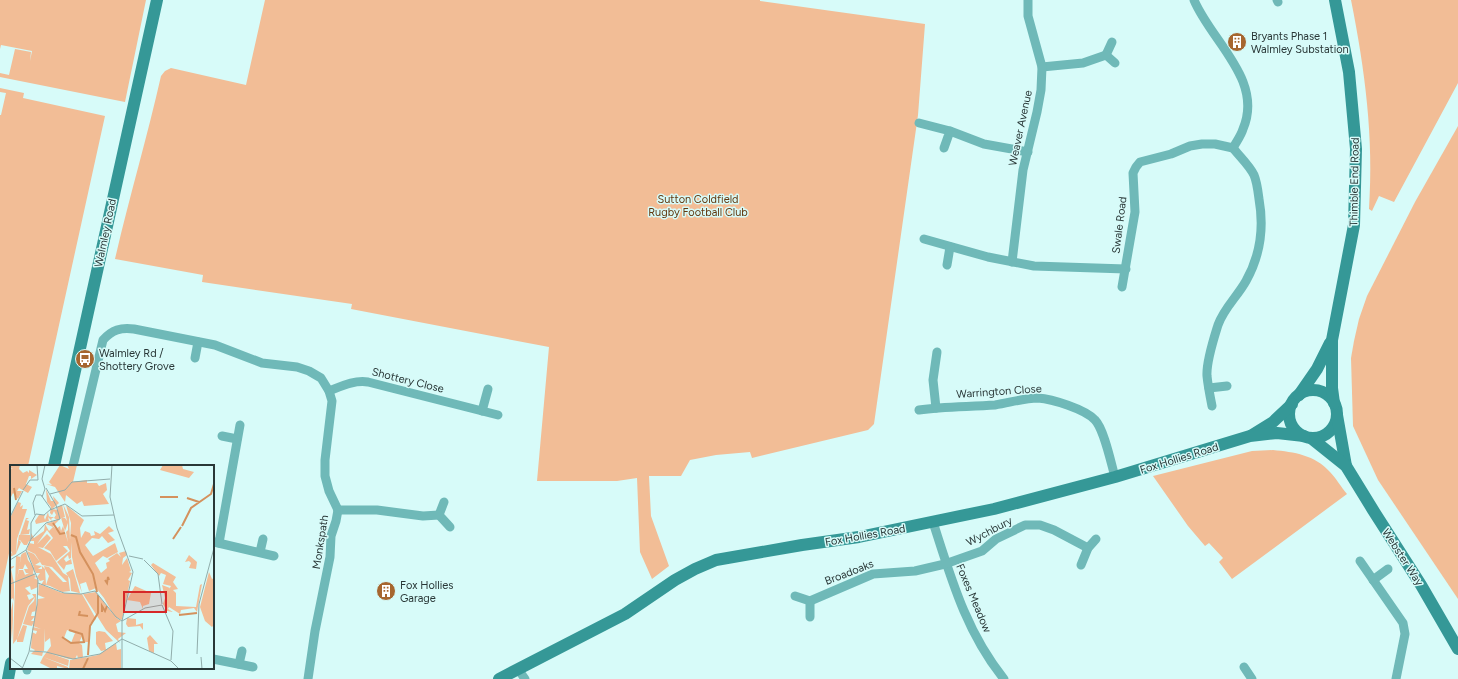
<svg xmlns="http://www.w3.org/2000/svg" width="1458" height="679" viewBox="0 0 1458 679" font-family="Figtree,sans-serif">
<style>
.green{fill:#f2bd96}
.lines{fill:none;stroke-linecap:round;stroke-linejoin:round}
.street{stroke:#6fb9b8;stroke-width:9}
.secondary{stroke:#359897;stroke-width:12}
.labels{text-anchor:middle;stroke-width:3;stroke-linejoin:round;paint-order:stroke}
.poi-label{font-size:11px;fill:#293737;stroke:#d7fbf9;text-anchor:start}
.street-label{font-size:11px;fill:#293737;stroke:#d7fbf9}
.park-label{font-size:11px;fill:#62370e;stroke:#d7fbf9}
.inset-river{fill:none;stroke:#d4915d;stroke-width:2}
.inset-road{fill:none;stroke:#91adab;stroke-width:1}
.view{fill:#d62828;fill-opacity:0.15;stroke:#d62828;stroke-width:2}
.inset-edge{fill:none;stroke:#293737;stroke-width:2}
</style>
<rect width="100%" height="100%" fill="#d7fbf9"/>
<g class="green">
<polygon points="0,0 146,0 125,102 0,77 0,73 9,75 15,49 31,52 30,61 32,51 1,45 0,49"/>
<path d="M265,0H760V1L925,24L918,115L874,424L868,430L752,458L750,452L716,455L690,460L681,476H649L651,516L669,566L652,579L640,552L637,478L617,481H537L549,347L351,309L352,304L202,282L203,275L115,259C129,198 147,138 161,76L165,71L171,68L246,85Z"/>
<path d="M1351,0H1458V83L1394,202L1379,196L1372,211L1369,209C1374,138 1365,70 1351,0Z"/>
<polygon points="0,88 24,93 23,98 105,116 28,466 11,466 11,544 0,595 0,115 1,115 6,93 0,92"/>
<polygon points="1458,126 1458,599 1378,480 1353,426 1351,358 1354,341 1359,319 1367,296 1415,202"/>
<path d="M1273,450C1294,452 1315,455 1330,472C1336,478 1341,487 1347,494L1232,579L1219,562L1223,558L1209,543L1205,546L1188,526L1153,476L1252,451Z"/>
</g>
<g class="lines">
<g class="street">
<path d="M1194,0C1211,41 1264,80 1243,129C1241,136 1236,142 1233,148"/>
<polyline points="1277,0 1278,2"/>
<polyline points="1112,42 1106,55 1115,63"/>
<polyline points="1042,67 1083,63 1106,55"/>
<polyline points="919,123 950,131 944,148"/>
<polyline points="950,131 984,144 1028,152"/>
<polyline points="924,239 988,257 1034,266 1126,269"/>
<polyline points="1012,262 1023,170 1037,112 1041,90 1042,67 1028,16 1028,0"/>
<polyline points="947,265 950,247"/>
<polyline points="1122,287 1135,212 1133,173 1136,167 1140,162 1171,154 1190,146 1202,144 1215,144 1233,148"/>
<polyline points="195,358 198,342"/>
<polyline points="1209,388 1227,386"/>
<path d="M329,391C342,386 354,380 368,382L498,415"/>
<path d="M1212,406C1210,396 1208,386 1207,376C1206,362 1214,338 1218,325C1224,308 1237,297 1246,281C1260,256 1264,227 1259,199C1258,191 1257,182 1254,175C1249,165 1240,157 1233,148"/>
<polyline points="936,408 933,380 937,352"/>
<path d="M919,410C944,406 970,407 995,405C1009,403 1024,398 1038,398C1052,399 1085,409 1095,420C1104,429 1111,463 1115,477"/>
<polyline points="482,411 488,389"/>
<polyline points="222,436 237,439"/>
<path d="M73,466L103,340C112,330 121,327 134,329L215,345L262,363L297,367L309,371L321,378L329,391L332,401L325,460V476L329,491L338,510"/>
<polyline points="444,502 439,515 450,527"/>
<polyline points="338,510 377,510 423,516 439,515"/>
<path d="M933,522C951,578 966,632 1004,679"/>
<polyline points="214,542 274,556"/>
<polyline points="219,543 240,425"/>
<polyline points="260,552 263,539"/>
<polyline points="1360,561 1403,623 1405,634 1396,679"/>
<polyline points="1081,565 1088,548 1096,539"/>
<polyline points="1373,580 1388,569"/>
<polyline points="795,596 810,601 810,617"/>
<polyline points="810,601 873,574 915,571 945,564 982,551 996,539 1025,525 1040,525 1054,530 1088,548"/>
<polyline points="213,659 253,667"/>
<polyline points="239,664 242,651"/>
<polyline points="1244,667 1252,679"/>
<polyline points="518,669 525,679"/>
<polyline points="27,670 27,668"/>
<polyline points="308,679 315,631 330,557 331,536 336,521 338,510"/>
</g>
<g class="secondary">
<circle cx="1313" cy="414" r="24"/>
<polyline points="1299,395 1317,369 1330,343"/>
<polyline points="1334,403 1332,388 1332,340 1354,225 1356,149 1349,72 1335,0"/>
<polyline points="1337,415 1346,466"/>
<polyline points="1252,435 1273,422 1292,404"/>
<polyline points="1311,438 1346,466 1373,510 1421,585 1458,649"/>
<polyline points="54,466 157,0"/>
<polyline points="8,679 11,663"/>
<polyline points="499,679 625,614 675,580 695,569 716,560 802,545 859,537 994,509 1115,477 1250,436 1277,433 1304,436"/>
</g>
</g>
<defs>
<symbol id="building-disc" viewBox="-11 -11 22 22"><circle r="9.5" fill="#a6662f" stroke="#d7fbf9"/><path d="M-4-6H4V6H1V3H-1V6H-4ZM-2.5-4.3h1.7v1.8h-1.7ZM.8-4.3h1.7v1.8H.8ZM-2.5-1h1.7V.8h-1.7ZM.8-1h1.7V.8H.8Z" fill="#fff"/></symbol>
<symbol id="bus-disc" viewBox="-11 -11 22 22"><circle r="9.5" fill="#a6662f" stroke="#d7fbf9"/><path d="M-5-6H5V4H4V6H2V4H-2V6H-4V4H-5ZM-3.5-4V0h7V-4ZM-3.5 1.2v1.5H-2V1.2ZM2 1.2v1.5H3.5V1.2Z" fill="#fff"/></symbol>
</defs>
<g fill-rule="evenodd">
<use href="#building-disc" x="1226" y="31" width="22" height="22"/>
<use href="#bus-disc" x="74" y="348" width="22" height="22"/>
<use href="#building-disc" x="375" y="580" width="22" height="22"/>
</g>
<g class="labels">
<g class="poi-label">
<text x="1251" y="40">Bryants Phase 1<tspan x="1251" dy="13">Walmley Substation</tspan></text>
<text x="99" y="357">Walmley Rd /<tspan x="99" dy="13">Shottery Grove</tspan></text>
<text x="400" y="589">Fox Hollies<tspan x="400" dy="13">Garage</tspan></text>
</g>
<g class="street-label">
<text transform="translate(1020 128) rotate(-78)" y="4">Weaver Avenue</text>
<text transform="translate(1354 182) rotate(-89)" y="4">Thimble End Road</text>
<text transform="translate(1119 225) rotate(-83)" y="4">Swale Road</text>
<text transform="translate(105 233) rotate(-78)" y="4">Walmley Road</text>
<text transform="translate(408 380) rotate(14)" y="4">Shottery Close</text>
<text transform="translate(999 391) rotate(-4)" y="4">Warrington Close</text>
<text transform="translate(1179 458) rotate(-17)" y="4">Fox Hollies Road</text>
<text transform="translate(989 531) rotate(-28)" y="4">Wychbury</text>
<text transform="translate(865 535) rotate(-10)" y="4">Fox Hollies Road</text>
<text transform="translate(320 542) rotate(-81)" y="4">Monkspath</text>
<text transform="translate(1403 557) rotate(57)" y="4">Webster Way</text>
<text transform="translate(849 572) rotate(-21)" y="4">Broadoaks</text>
<text transform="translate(974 598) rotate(67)" y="4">Foxes Meadow</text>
</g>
<g class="park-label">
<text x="698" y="203">Sutton Coldfield<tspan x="698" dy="13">Rugby Football Club</tspan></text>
</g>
</g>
<g transform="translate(10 465)">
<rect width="204" height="204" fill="#d7fbf9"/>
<path d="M0,0H10L9,4L13,8L17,6L19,8V5L27,10L21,14V11H19L16,19L22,22L18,28L9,23L7,26H12L8,34L3,28L0,34V4L3,3H0ZM50,0L59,4L57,0H67L63,17L77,15V18H87L89,21L96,18L97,25L93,29L99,39L74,41L72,36L67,39L56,30L55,37L45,22L36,19L42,20L39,17ZM153,0H172L173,4L184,7L179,13L150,5ZM36,24L41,36H44L43,31L49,38L42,44L48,45L47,42L52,40L55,52L47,55L44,53L46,50L44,46L42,50L40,48L41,42L37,37ZM8,37L11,38L10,42L13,40L12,44H17L7,74L6,89L9,70H20L21,75V68L24,73L34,66L35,59L39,66L43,62L36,59L50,54L43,61L46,64L50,61L51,66L53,61L58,77L56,67L58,65V58L55,66L51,53H55L57,56L53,39L59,52L60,75L61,58L56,40L74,55L70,63L71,73L75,66L80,68L81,71L85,70L84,66L90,69L99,61L104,66L98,68L105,75L98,78L92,71L89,74L82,73L75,80L83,91L105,78L108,87L97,93L93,91L85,98L91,108L97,103L96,98L100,96L98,94L107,88L111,92L109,88L116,86L117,90L113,93L112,100L117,93L121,106L119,107L122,108L118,115L120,116L112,155L105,152L111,156L106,159L108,167L116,168L108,174L110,178L96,165L73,129L86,127L103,149L94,133L86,123L79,126L76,117L70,119L72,128L66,111L62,92V77L61,93L59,94L58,90L54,94L56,97L61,94L62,99L56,100L54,105L47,97L60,86L57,81H53L58,86L46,96L40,86L34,83L43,73L37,65L27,79L37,69L41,73L33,83L28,82L41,89L53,108L58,111L60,126L52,127L40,121L36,120L39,111L35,104L36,120H32L52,128L72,129L86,154L80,159L78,177H74L72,171L69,178L72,180L73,192L68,193L67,190L65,194H59L39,188L59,195L58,201L33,192L41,181L40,173L35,177V163L34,186H24L33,187L32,191L21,189L25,185L21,183L22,167L26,169L27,166L22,165L23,162L31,164L23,161L28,134L35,133L28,130L29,119L31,120L34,115L30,116L27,112L30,108H26L24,104L23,108L26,112L24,113L28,115V122L21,125L20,121L15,123L21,129L17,130L19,135L24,132L22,129H26V146L22,147L21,151H25L21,156H24L22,161L13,159L19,141L24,136L25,132L18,141L7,174L13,160L17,161L13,177H7V174L3,179L6,91L11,92L7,114L9,105H13L15,110L19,108H16L14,104H18L15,99L13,104H9L11,90L13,88L16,87L18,95L24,103L17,86L24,89L30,97L25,100L32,101L28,104H32V101L35,104L34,101L39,102L53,117H57L42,102L32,100L25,89L17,85L19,78L24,79V76H19L17,80H14L10,75H9L11,77L6,89L0,92V86L3,90L0,84V53ZM57,165L65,168L61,178L54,173ZM38,47L39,52L41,50L40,52H44L41,54L43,57L38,52L39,56L26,59L25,56L29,50H35L34,52L35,55ZM16,53H19L16,55L19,56L17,65L20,64L19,69L10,70ZM179,90L187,97L186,104L179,103L181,98L179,96L175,97ZM143,98L166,112L163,117L168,124L163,125L166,128V141L186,142L190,120L192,119L187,147L184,143L171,145L170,149L159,142L158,144L163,147L157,146L153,139L155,133L152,120L160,123L156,130L161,121L153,119L156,110L151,108L149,111L141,100ZM4,101V102L1,104L4,118V133L3,136V133L0,135V102ZM63,104L70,128H69L61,126L60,114L56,108ZM199,107L202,114L204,113V160L202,162L195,156L190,142ZM125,121L141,128L139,139L133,141V144L130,137L117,135ZM3,136V154L2,176L0,150ZM117,153L126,154V160L133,158V165L130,161L118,162L116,159ZM89,166L95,167L103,176L95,178L96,185L91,186L86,179V167ZM140,170L148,179H144V188L139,186L137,173ZM106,178L107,185L111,184V204H74L78,192L88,190ZM33,192L58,202V204L47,201V204H42L30,198ZM77,192L73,204H59L60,195Z" fill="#f2bd96" fill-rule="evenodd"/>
<path class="inset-river" d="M4,23L6,35M150,32H168M177,33L189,37M43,58L50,69L55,68M172,61L181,43L201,29L204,19M61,70L66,72L70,87L83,109L87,127M163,74L171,62M95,115L97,118L98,112L99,115M70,146L69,150L78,151M92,147V141L95,146L97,141M169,150L187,148M52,172L61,178L74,177L72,169L59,165M78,190L80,161L88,148V130M73,204L78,193"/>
<path class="inset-road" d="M102,0L100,32L107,63L123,107L112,156V204M13,25L20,15H28L27,0M40,29L55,25L62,17L100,14M32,32L35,24L32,14L35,0M40,45L55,39L72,51L104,50M26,49L34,50L41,44L31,30M25,50L23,38L26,30H31M0,52L13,26M21,74L36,58L50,54L46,40L36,23M119,91L133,94M0,95L16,85M134,95L148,109L152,139M28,118L54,128L71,129L85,126L106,152L112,156L135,143L152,140M0,119L25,109M152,140L163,166L161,195M112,174L161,196L169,204M20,186L36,187L63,194L90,189L112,174M187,189L189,139L204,83M191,192L192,204M0,193L14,204M12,204L19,187L27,140L28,115L16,85L21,74V58L26,49"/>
<path class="view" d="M114,127H156V147H114Z"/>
<rect width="204" height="204" class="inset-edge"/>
</g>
</svg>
